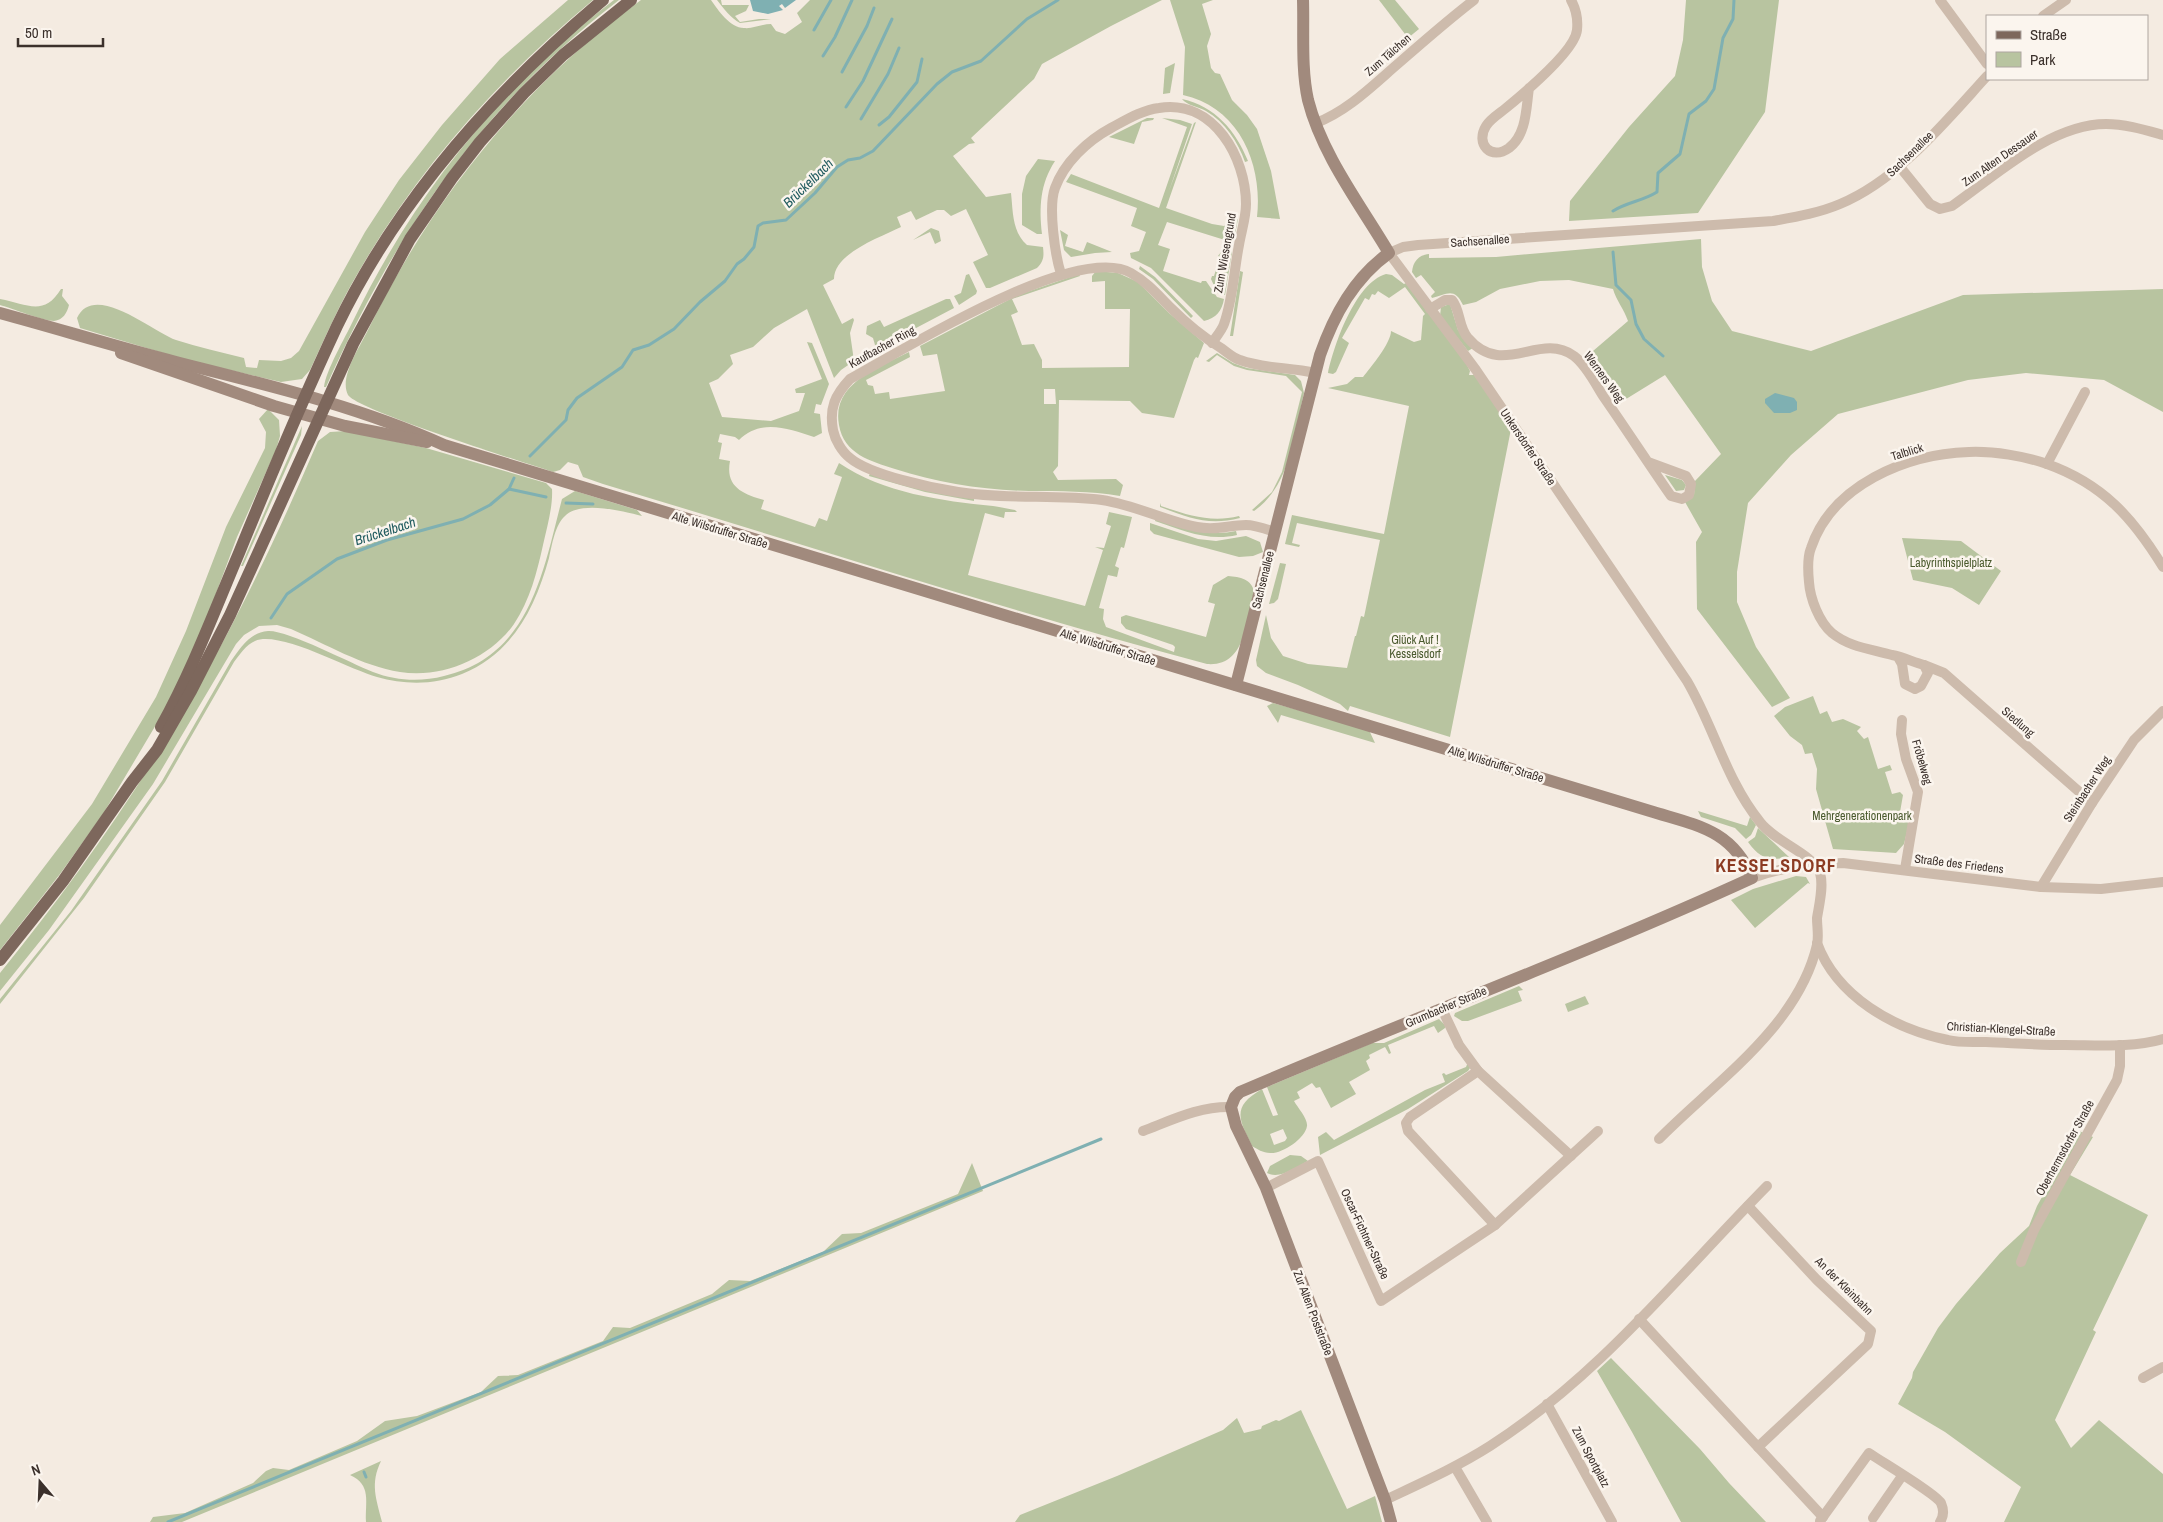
<svg xmlns="http://www.w3.org/2000/svg" width="2163" height="1522" viewBox="0 0 2163 1522" font-family="'Archivo Narrow',sans-serif">
<style>
.green{fill:#b8c4a0;fill-rule:evenodd}
.water{fill:#7fb0b2}
.lines{fill:none;stroke-linecap:round;stroke-linejoin:round}
.stream{stroke:#7fb0b2;stroke-width:3}
.street{stroke:#cdbbac;stroke-width:10}
.secondary{stroke:#a18a7d;stroke-width:12}
.primary{stroke:#7d675c;stroke-width:12}
.labels{text-anchor:middle;stroke-width:5;stroke-linejoin:round;paint-order:stroke}
.street-label{font-size:12px;fill:#3b302b;stroke:#fbf5ee}
.park-label{font-size:12px;fill:#4a5a2e;stroke:#fbf5ee}
.water-label{font-size:14px;font-style:italic;fill:#1f5a5e;stroke:#fbf5ee}
.district-label{font-size:18px;font-weight:bold;letter-spacing:1px;fill:#8c3b22;stroke:#fbf5ee}
</style>
<rect width="100%" height="100%" fill="#f4ebe1"/>
<g class="green">
<path d="M568,0H593C496,81 413,174 351,285C336,312 323,342 310,370L302,379L281,382L183,359L80,328L77,318C94,281 153,332 176,340C198,347 221,352 244,358L246,367L257,368L259,360L281,361L291,358L299,351L365,232L399,180L442,125L500,59Z"/>
<path d="M614,0H619C484,104 395,232 326,387H324C326,370 345,338 353,321C414,194 502,85 614,0Z"/>
<path d="M641,0H711C718,10 730,28 744,28C753,29 762,24 771,24L776,31L785,34L802,22L797,13L810,0H1162L1111,26L1042,64L1034,79L971,138L975,143L969,144L953,156L986,197L1011,193C1013,211 1012,232 1027,245L1043,247C1044,256 1044,261 1037,268L990,288H986L973,262L988,255L966,209L951,216L944,210H937L916,220L911,211L897,217L901,227C881,237 834,253 834,279L823,285L842,324L853,318L854,320L850,333L854,361L841,370L834,378L807,309L774,328L753,347L730,355L733,364L718,379L709,383L722,417L771,421L799,411L805,393H796L795,389L822,379L807,342L812,343L829,384L821,405L816,404L814,413L820,414L822,433L814,437C789,429 761,418 739,440L735,437L720,434L718,442L722,443L719,459L730,461C725,487 743,494 764,500L761,509L815,527L819,518L827,521L842,477L834,474L839,463C883,493 942,501 993,506C1002,507 1007,509 1015,510L1017,512H1005L1004,518L985,513L968,575L1085,606L1103,550L1095,547L1104,548L1111,526L1106,524L1109,512L1132,517L1124,548L1121,547L1115,566L1119,568L1117,577L1108,575L1099,608L1104,609L1103,619L1106,627L1174,652L1175,647L1173,645L1126,629L1121,623V617L1126,615L1206,637L1215,604L1208,602L1213,585L1228,576C1240,577 1252,579 1254,592C1246,621 1246,667 1207,664C1004,610 804,544 603,484L583,477L578,465L568,462L560,470L553,472C526,463 357,410 348,395C339,378 359,348 367,332C430,202 523,85 641,0Z"/>
<path d="M717,0H721L722,5H749L746,11L735,16L740,22L759,19H771L740,23C731,18 723,8 717,0Z"/>
<path d="M1170,0H1213L1202,4L1211,34L1207,46L1211,68L1215,73L1220,74L1232,100L1247,115L1257,129L1271,171L1280,219L1257,217C1263,164 1239,107 1183,95L1185,47Z"/>
<polygon points="1379,0 1395,0 1419,29 1408,38"/>
<polygon points="1686,0 1779,0 1765,112 1698,213 1569,221 1570,201 1629,127 1675,76 1683,40"/>
<polygon points="1175,63 1170,93 1163,94 1165,68"/>
<path d="M1182,99C1215,106 1236,131 1248,161L1245,162C1238,142 1225,122 1206,111C1199,107 1186,105 1182,99Z"/>
<polygon points="1147,118 1154,118 1153,120 1142,122 1134,144 1109,137"/>
<path d="M1162,118L1180,120L1192,124L1169,191L1194,123L1196,122L1166,208L1212,224L1224,226L1238,219L1234,239L1228,241L1167,222L1158,245L1170,249L1163,271L1201,283L1202,281H1206L1217,297L1224,299C1222,311 1216,318 1204,321L1151,268L1131,258L1130,253L1139,251L1146,232L1131,226L1137,208L1066,182L1071,174L1159,208L1187,127Z"/>
<path d="M1038,159L1055,161C1040,184 1039,207 1042,234H1037L1022,225V194L1026,176Z"/>
<polygon points="931,228 939,231 941,241 935,244 930,232 913,240"/>
<polygon points="1060,230 1068,235 1065,246 1083,252 1087,242 1112,252 1095,253 1071,257 1064,250"/>
<path d="M1701,239L1702,267L1712,301L1732,331L1811,351L1963,295L2163,289V412L2104,380L2026,373L1968,380L1838,414L1791,455L1748,503L1737,572V602L1756,647L1790,698L1772,707L1697,609L1696,542L1702,532L1685,502L1694,495L1695,481L1721,454L1665,375L1618,404L1586,357L1628,321C1624,309 1616,300 1613,289L1569,280L1540,281L1500,289L1476,302L1463,305C1454,286 1446,295 1432,298L1431,296L1435,292L1421,275L1416,278L1412,272C1413,262 1418,255 1429,254V258L1496,257Z"/>
<polygon points="1225,247 1228,249 1216,290 1211,279 1212,276 1214,276 1220,257 1218,256"/>
<polygon points="1230,250 1232,252 1225,295 1217,293"/>
<polygon points="1140,266 1155,277 1193,316 1191,318 1153,279 1139,269"/>
<path d="M1096,271L1118,273L1138,282L1169,313L1204,343L1198,358L1196,357L1194,360L1174,418L1142,413L1130,401L1059,400L1058,466L1053,472L1058,480L1116,479L1123,485L1120,496C1090,491 1060,491 1029,491C984,490 938,483 895,469C870,461 844,454 839,425C831,383 880,367 909,352L910,357L866,380L868,385L873,386L875,394L889,392L890,399L945,391L937,354L923,356L920,346L1018,295L1079,274L1080,276L1012,299L1018,312L1011,315L1022,345L1034,344L1042,360V368L1129,367L1130,309H1105V281L1092,282V276ZM1044,389H1055L1056,404H1044Z"/>
<polygon points="1240,271 1243,272 1233,336 1230,336"/>
<polygon points="969,274 977,291 976,294 959,305 954,296 961,293 966,275"/>
<path d="M1386,274L1392,275L1404,284L1406,283L1463,357L1470,371L1469,375H1475L1511,429L1450,737L1350,706L1348,711L1340,704L1298,685L1266,673L1257,666L1256,660L1266,615L1271,638L1283,656L1308,664L1347,668L1355,636H1356L1361,616L1364,617L1380,540L1297,523L1292,543L1300,545L1299,547L1285,544L1292,515L1384,534L1409,406L1328,388L1347,384L1355,377H1363C1371,367 1391,343 1391,331L1414,342L1421,340L1423,316L1425,314L1405,287L1389,298L1378,291L1375,295L1372,294L1369,300L1365,298L1342,338L1349,343L1336,372L1333,374L1328,373C1334,345 1355,283 1386,274Z"/>
<path d="M61,289H63L62,296L69,305C67,313 63,320 54,321C44,321 11,308 0,305V299C27,304 44,317 61,289Z"/>
<polygon points="946,299 950,299 954,308 880,347 875,345 873,338 866,334 867,326 880,320 884,327"/>
<polygon points="1450,304 1458,330 1473,348 1468,351 1440,316 1441,307"/>
<path d="M1217,353L1233,363L1247,368L1295,375L1301,381L1304,393C1294,434 1291,485 1254,511L1252,510L1272,492L1282,472L1302,392L1286,376L1247,370L1234,366L1217,355L1209,362L1206,361Z"/>
<polygon points="268,409 279,420 280,436 276,450 237,537 201,634 176,691 103,814 60,874 0,950 0,925 92,804 156,697 186,631 226,527 265,448 266,432 259,419"/>
<polygon points="302,426 301,435 243,566 241,566"/>
<path d="M346,431L426,448L546,483L552,489C553,507 547,527 543,545C537,572 530,600 514,624C490,658 442,679 400,672C362,666 326,644 291,629L277,625L259,626L244,635L236,644L153,784L49,930L0,991V973C91,861 172,742 238,613C267,557 293,499 318,441L330,432Z"/>
<polygon points="870,473 974,498 974,501 925,492 869,476"/>
<polygon points="1665,475 1682,480 1686,485 1684,490 1676,491"/>
<path d="M575,491L637,510L642,516C622,511 581,500 565,516C555,525 552,545 549,558C535,608 513,653 462,674C435,685 405,685 377,677C350,670 280,630 255,641C246,645 240,654 234,662L165,782L84,898L0,1004V999L71,911L162,781L231,661C240,649 250,632 268,631C288,630 350,663 373,672C396,681 421,682 444,676C530,656 543,572 562,499Z"/>
<path d="M1160,503L1161,506C1187,515 1211,523 1239,516L1240,518C1208,526 1190,518 1160,507Z"/>
<path d="M1156,518C1183,527 1207,537 1236,531L1237,535C1208,542 1182,530 1155,521Z"/>
<polygon points="1150,523 1198,539 1216,541 1246,536 1260,542 1263,552 1253,556 1239,557 1154,534 1150,530"/>
<polygon points="1902,538 1961,541 2001,571 1979,605 1952,588 1913,580"/>
<polygon points="1280,563 1286,564 1278,599 1274,603 1269,604"/>
<polygon points="1813,696 1820,714 1827,711 1832,722 1843,719 1861,727 1857,731 1864,739 1868,737 1878,769 1890,765 1892,770 1885,772 1892,794 1900,792 1903,795 1899,818 1910,820 1904,844 1896,853 1833,849 1816,789 1817,769 1812,753 1805,754 1802,745 1790,736 1774,716 1785,707"/>
<polygon points="1273,703 1369,730 1375,743 1281,715 1278,723 1267,706"/>
<polygon points="1698,811 1747,826 1750,817 1756,825 1751,835 1746,839 1735,828 1701,817"/>
<path d="M1758,828L1789,857C1770,861 1760,859 1748,842L1755,837Z"/>
<polygon points="1796,876 1806,877 1810,884 1808,883 1755,928 1731,900 1753,889"/>
<polygon points="1519,986 1523,990 1518,991 1522,1001 1468,1021 1462,1021 1454,1016 1455,1013"/>
<polygon points="1585,996 1589,1004 1568,1012 1565,1004"/>
<path d="M1439,1019L1445,1025V1028L1438,1033L1434,1026L1388,1045L1391,1053L1389,1054L1385,1047L1369,1055L1370,1058L1366,1061L1370,1070L1349,1082L1356,1094L1331,1108L1320,1087L1316,1088L1312,1083L1297,1092L1300,1098L1294,1101C1298,1108 1308,1119 1307,1126C1305,1139 1282,1154 1270,1153C1263,1153 1257,1149 1252,1146C1239,1119 1231,1107 1262,1089L1273,1116L1278,1115L1267,1087L1372,1043H1384ZM1283,1129L1287,1138L1285,1141L1274,1145L1270,1134Z"/>
<polygon points="1468,1062 1470,1068 1468,1071 1408,1109 1320,1155 1318,1137 1326,1132 1334,1140 1425,1090 1445,1082 1442,1074 1444,1073 1446,1075 1466,1067"/>
<polygon points="2079,1131 2093,1137 2070,1175 2148,1215 2093,1330 2096,1332 2055,1420 2071,1448 2099,1420 2163,1474 2163,1522 2004,1522 2021,1487 1945,1432 1898,1404 1912,1378 1913,1372 1938,1328 1956,1304 2000,1253 2029,1226 2037,1206"/>
<path d="M1290,1155L1301,1156L1308,1161C1296,1167 1280,1180 1267,1173L1270,1166Z"/>
<polygon points="972,1163 983,1191 182,1522 150,1522 153,1517 185,1513 253,1483 266,1471 273,1468 289,1470 357,1441 385,1421 417,1416 481,1392 498,1376 518,1375 603,1341 613,1327 630,1328 712,1294 729,1280 750,1281 823,1252 842,1234 861,1233 958,1194"/>
<polygon points="1611,1358 1700,1449 1729,1483 1766,1522 1681,1522 1632,1432 1597,1371"/>
<polygon points="1301,1410 1347,1509 1375,1496 1382,1522 1015,1522 1020,1515 1117,1476 1223,1430 1237,1418 1244,1433 1261,1429 1262,1426 1276,1420 1279,1421"/>
<path d="M381,1461C370,1484 376,1498 382,1522H366C365,1502 372,1485 350,1475Z"/>
</g>
<g class="water">
<polygon points="750,0 796,0 785,8 782,4 779,6 783,10 768,14 753,11"/>
<polygon points="1775,393 1794,398 1797,402 1797,410 1790,413 1774,413 1765,403 1765,399"/>
</g>
<g class="lines">
<g class="stream">
<polyline points="814,30 831,0"/>
<polyline points="823,56 835,37 852,0"/>
<polyline points="842,72 867,26 874,8"/>
<polyline points="846,107 863,81 892,19"/>
<polyline points="861,119 888,74 899,48"/>
<polyline points="879,125 889,117 917,82 922,59"/>
<path d="M1613,211C1627,202 1643,201 1657,192L1658,173L1680,154L1689,114L1706,101L1714,89L1723,38L1733,19L1734,0"/>
<polyline points="1613,252 1616,285 1631,300 1636,324 1644,339 1663,356"/>
<polyline points="530,456 566,420 568,410 577,398 622,367 633,350 649,345 674,329 700,302 725,281 737,264 744,259 754,247 758,226 763,223 786,220 815,193 837,167 848,160 860,158 873,151 937,84 952,72 981,61 1027,19 1058,0"/>
<polyline points="509,489 546,497"/>
<polyline points="566,503 593,504"/>
<polyline points="271,618 287,594 337,559 387,540 463,519 490,505 509,489 514,478"/>
<polyline points="364,1472 366,1477"/>
<polyline points="168,1522 1101,1139"/>
</g>
<g class="street">
<polyline points="1940,0 1987,64"/>
<polyline points="2043,16 2066,0"/>
<path d="M1529,88C1526,108 1527,134 1509,148C1491,161 1475,144 1486,126C1490,119 1500,113 1506,108C1523,94 1575,51 1577,30C1578,20 1576,9 1571,0"/>
<path d="M1316,123C1349,110 1373,85 1400,62C1424,41 1448,20 1474,0"/>
<path d="M1900,167L1930,204L1940,209L1952,206C1996,175 2051,124 2106,124C2125,124 2145,130 2163,135"/>
<path d="M1061,274C1055,255 1048,207 1055,188C1064,163 1087,141 1111,128C1126,120 1142,110 1159,108C1214,99 1246,158 1246,204C1246,218 1241,232 1239,245C1234,270 1233,299 1224,324C1222,330 1216,337 1212,343"/>
<path d="M1430,309L1445,300H1452C1461,311 1458,327 1468,338C1503,379 1539,331 1574,356C1586,365 1595,383 1603,396C1626,429 1648,463 1671,496L1682,499L1689,495L1691,484L1686,476L1648,462"/>
<polyline points="2047,464 2085,392"/>
<path d="M1275,532C1266,529 1255,525 1246,525C1228,525 1217,531 1197,527C1165,521 1135,505 1102,500C1055,494 1006,500 958,492C932,488 870,475 850,458C842,452 835,440 833,430C829,408 835,395 850,379C903,350 1076,242 1131,273C1147,282 1158,295 1171,308C1186,323 1203,337 1221,348C1227,352 1233,358 1240,360C1264,369 1290,367 1315,373"/>
<path d="M1898,657L1902,664L1905,684L1915,689L1921,686L1928,673L1924,665C1913,662 1903,657 1892,655C1871,649 1849,647 1832,633C1819,622 1810,598 1809,582C1808,572 1807,558 1811,548C1832,485 1906,454 1969,452C1994,451 2024,456 2047,464C2103,484 2133,518 2163,567"/>
<polyline points="1924,665 1944,673 2092,803"/>
<polyline points="1902,720 1901,734 1906,759 1918,792 1905,869"/>
<path d="M1752,878C1781,867 1812,864 1843,863L2041,887L2101,889L2163,882"/>
<polyline points="2041,887 2092,803 2134,740 2163,711"/>
<path d="M1817,943C1837,997 1894,1029 1948,1040C1960,1043 1973,1042 1986,1042C2012,1043 2039,1045 2065,1045C2097,1045 2132,1048 2163,1039"/>
<polyline points="1442,1009 1459,1045 1478,1071"/>
<path d="M1143,1131C1172,1120 1200,1106 1231,1107"/>
<path d="M1659,1139C1714,1083 1798,1027 1817,945C1819,936 1817,927 1817,918C1819,905 1824,886 1820,873C1812,853 1775,842 1760,822C1726,780 1714,727 1687,681L1476,370L1389,253L1403,247L1418,245L1773,221C1795,217 1819,213 1840,204C1898,180 1945,122 1987,76"/>
<polyline points="1266,1188 1318,1161 1381,1301 1495,1225 1598,1131"/>
<polyline points="1748,1206 1817,1280 1871,1331 1868,1344 1758,1447"/>
<polyline points="1495,1225 1408,1131 1406,1123 1410,1117 1478,1071 1571,1156"/>
<polyline points="2021,1262 2034,1230 2117,1080 2120,1066 2120,1045"/>
<polyline points="1639,1319 1823,1517"/>
<polyline points="2143,1378 2163,1367"/>
<polyline points="1547,1404 1612,1522"/>
<polyline points="1455,1467 1487,1522"/>
<path d="M1385,1500C1421,1483 1457,1467 1490,1446C1598,1377 1678,1276 1767,1186"/>
<polyline points="1873,1518 1902,1476"/>
<path d="M1820,1521L1869,1453C1882,1462 1936,1494 1941,1503C1944,1510 1944,1516 1940,1522"/>
</g>
<g class="secondary">
<path d="M0,313C59,329 117,347 176,362C267,385 358,406 444,445L1650,811C1695,825 1732,829 1752,878C1584,955 1410,1019 1240,1092L1235,1097L1231,1107L1236,1126L1266,1188L1385,1500L1391,1522"/>
<polyline points="121,353 274,406 345,426 427,442"/>
<path d="M1236,685L1320,355C1334,315 1354,278 1389,253C1360,204 1322,155 1308,100C1301,68 1304,33 1303,0"/>
</g>
<g class="primary">
<path d="M161,727C192,671 214,612 239,553C270,477 302,401 337,326C399,197 495,91 603,0"/>
<polyline points="0,960 63,881 132,782 157,750 191,691 230,615 353,344 410,239 452,178 480,142 524,93 563,55 631,0"/>
</g>
</g>
<g class="labels">
<g class="street-label">
<text transform="translate(1388 55) rotate(-41)" y="4">Zum Tälchen</text>
<text transform="translate(1910 154) rotate(-44)" y="4">Sachsenallee</text>
<text transform="translate(2000 158) rotate(-35)" y="4">Zum Alten Dessauer</text>
<text transform="translate(1480 241) rotate(-4)" y="4">Sachsenallee</text>
<text transform="translate(1225 253) rotate(-80)" y="4">Zum Wiesengrund</text>
<text transform="translate(882 347) rotate(-29)" y="4">Kaufbacher Ring</text>
<text transform="translate(1604 377) rotate(54)" y="4">Werners Weg</text>
<text transform="translate(1528 447) rotate(56)" y="4">Unkersdorfer Straße</text>
<text transform="translate(1907 452) rotate(-17)" y="4">Talblick</text>
<text transform="translate(720 530) rotate(17)" y="4">Alte Wilsdruffer Straße</text>
<text transform="translate(1263 580) rotate(-76)" y="4">Sachsenallee</text>
<text transform="translate(1108 647) rotate(17)" y="4">Alte Wilsdruffer Straße</text>
<text transform="translate(2018 722) rotate(41)" y="4">Siedlung</text>
<text transform="translate(1922 762) rotate(74)" y="4">Fröbelweg</text>
<text transform="translate(1496 764) rotate(17)" y="4">Alte Wilsdruffer Straße</text>
<text transform="translate(2087 789) rotate(-57)" y="4">Steinbacher Weg</text>
<text transform="translate(1959 864) rotate(7)" y="4">Straße des Friedens</text>
<text transform="translate(1446 1007) rotate(-23)" y="4">Grumbacher Straße</text>
<text transform="translate(2001 1029) rotate(3)" y="4">Christian-Klengel-Straße</text>
<text transform="translate(2065 1148) rotate(-61)" y="4">Oberhermsdorfer Straße</text>
<text transform="translate(1365 1234) rotate(65)" y="4">Oscar-Fichtner-Straße</text>
<text transform="translate(1844 1286) rotate(45)" y="4">An der Kleinbahn</text>
<text transform="translate(1313 1313) rotate(69)" y="4">Zur Alten Poststraße</text>
<text transform="translate(1591 1457) rotate(62)" y="4">Zum Sportplatz</text>
</g>
<g class="park-label">
<text x="1951" y="567">Labyrinthspielplatz</text>
<text x="1415" y="644">Glück Auf !<tspan x="1415" dy="14">Kesselsdorf</tspan></text>
<text x="1862" y="820">Mehrgenerationenpark</text>
</g>
<g class="water-label">
<text transform="translate(808 183) rotate(-44)" y="5">Brückelbach</text>
<text transform="translate(385 531) rotate(-18)" y="5">Brückelbach</text>
</g>
<g class="district-label">
<text x="1776" y="872">KESSELSDORF</text>
</g>
</g>
<rect x="1986" y="15" width="162" height="65" fill="#fbf5ee" stroke="#aea6a0"/>
<rect x="1996" y="31" width="25" height="8" fill="#7d675c" stroke="#aea6a0"/>
<text x="2030" y="40" font-size="15" fill="#3b302b">Straße</text>
<rect x="1996" y="52" width="25" height="15" fill="#b8c4a0" stroke="#aea6a0"/>
<text x="2030" y="65" font-size="15" fill="#3b302b">Park</text>
<g transform="translate(40 1482) rotate(341)" stroke="#fbf5ee" stroke-width="4" paint-order="stroke">
<path d="M0-4L9 19L0 12L-9 19Z" fill="#3b302b"/>
<text y="-8" font-size="14" font-weight="bold" text-anchor="middle" fill="#3b302b">N</text>
</g>
<path d="M18 38v8h85v-8" fill="none" stroke="#3b302b" stroke-width="2.5"/>
<text x="25" y="38" font-size="15" fill="#3b302b" stroke="#fbf5ee" stroke-width="4" paint-order="stroke">50 m</text>
</svg>
